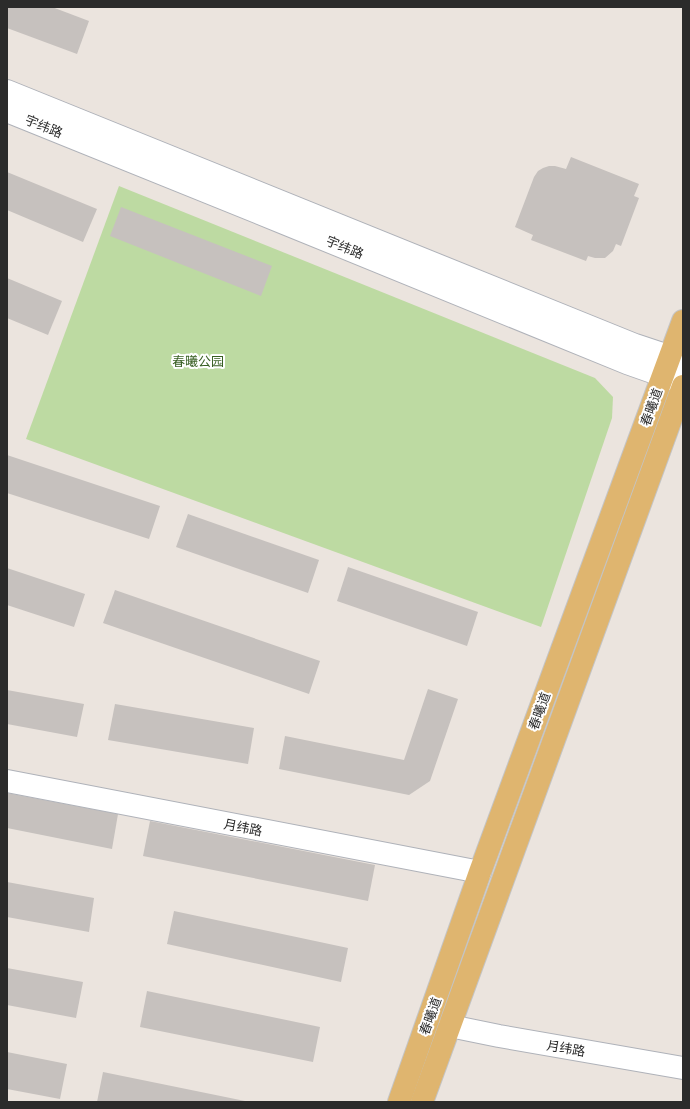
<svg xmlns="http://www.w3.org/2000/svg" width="690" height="1109" viewBox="0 0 690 1109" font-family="'Fira Sans Condensed','Noto Sans SC',sans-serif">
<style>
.green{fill:#bddaa2}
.building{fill:#c6c1be}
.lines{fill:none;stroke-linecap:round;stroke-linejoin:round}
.minor-casing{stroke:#afb2b9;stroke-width:24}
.major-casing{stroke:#c4c4c4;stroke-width:24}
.minor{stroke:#fff;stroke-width:22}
.major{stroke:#dfb56f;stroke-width:22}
.labels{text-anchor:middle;stroke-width:4;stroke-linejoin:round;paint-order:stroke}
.street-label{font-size:13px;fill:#2b2b2b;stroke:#fff}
.park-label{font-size:13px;fill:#385f23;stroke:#fff}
</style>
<rect width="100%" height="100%" fill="#ebe4de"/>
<polygon class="green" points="119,186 595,378 613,397 612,418 541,627 26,439"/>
<g class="building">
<polygon points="7,7 52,7 89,21 77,54 7,28"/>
<polygon points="571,157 639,184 634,196 639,198 621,246 616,244 613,251 605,258 595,258 588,256 586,261 531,240 533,235 515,227 534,177 538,171 543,168 549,166 555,166 566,169"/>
<polygon points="7,172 97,209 83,242 7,210"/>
<polygon points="121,207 272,266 261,296 110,236"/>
<polygon points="7,278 62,301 48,335 7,318"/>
<polygon points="7,455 160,506 149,539 7,493"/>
<polygon points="188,514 319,560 308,593 176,547"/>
<polygon points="348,567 478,612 467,646 337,601"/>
<polygon points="7,568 85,594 74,627 7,605"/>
<polygon points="115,590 320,661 309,694 103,623"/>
<polygon points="428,689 458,699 430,781 409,795 279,769 285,736 404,760"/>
<polygon points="7,690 84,704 77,737 7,724"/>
<polygon points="115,704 254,728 248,764 108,740"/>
<polygon points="7,793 118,814 112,849 7,828"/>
<polygon points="150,821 375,865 368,901 143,856"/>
<polygon points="7,882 94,898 89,932 7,917"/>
<polygon points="174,911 348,948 341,982 167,944"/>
<polygon points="7,968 83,982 76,1018 7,1005"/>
<polygon points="147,991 320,1027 313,1062 140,1027"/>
<polygon points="7,1052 67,1064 60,1099 7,1089"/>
<polygon points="103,1072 245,1101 245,1102 97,1102"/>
</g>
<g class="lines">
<defs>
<g id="minor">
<polyline points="7,91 635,345 683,361"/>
<polyline points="7,111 284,223 627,363 681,382"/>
<polyline points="7,781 480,872"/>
<polyline points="450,1026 499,1036 683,1068"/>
</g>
<g id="major">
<polyline points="399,1102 480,872 683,321"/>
<polyline points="422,1102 683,386"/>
</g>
</defs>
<use href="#minor" class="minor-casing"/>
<use href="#major" class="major-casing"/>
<use href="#minor" class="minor"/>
<use href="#major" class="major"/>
</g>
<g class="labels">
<g class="street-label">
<text transform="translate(44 126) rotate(22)" y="5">宇纬路</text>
<text transform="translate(345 247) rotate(22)" y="5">宇纬路</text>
<text transform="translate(651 407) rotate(-70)" y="5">春曦道</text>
<text transform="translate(539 711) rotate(-70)" y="5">春曦道</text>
<text transform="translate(243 827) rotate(11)" y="5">月纬路</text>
<text transform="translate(430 1016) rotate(-70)" y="5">春曦道</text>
<text transform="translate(566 1048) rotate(10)" y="5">月纬路</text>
</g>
<g class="park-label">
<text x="198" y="366">春曦公园</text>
</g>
</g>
<rect width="690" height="1109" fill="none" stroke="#2b2b2b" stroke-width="16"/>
</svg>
